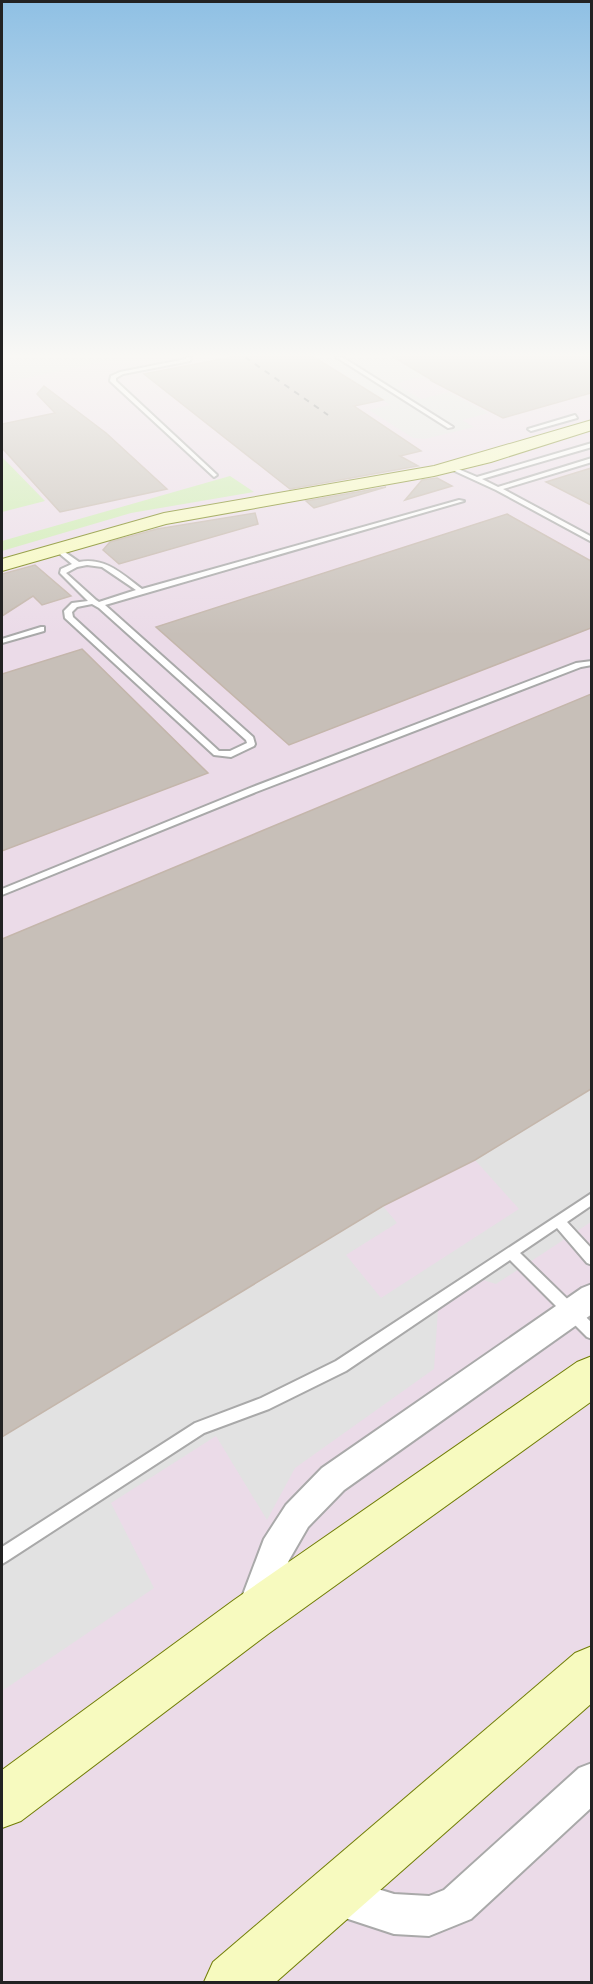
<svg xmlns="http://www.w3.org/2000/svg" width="593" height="1984" viewBox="0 0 593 1984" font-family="'Work Sans',sans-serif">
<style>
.industrial{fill:#ebdbe8}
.grass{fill:#cdebb0}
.parking{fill:#e2e2e2}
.building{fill:#c7bfb8;stroke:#c4b6ab;stroke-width:1.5}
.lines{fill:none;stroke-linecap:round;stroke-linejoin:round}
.lane-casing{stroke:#a9a9a9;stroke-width:4}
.street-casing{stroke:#a9a9a9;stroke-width:4}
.secondary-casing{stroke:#707d05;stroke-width:2}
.lane{fill:#fff;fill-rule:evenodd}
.street{fill:#fff;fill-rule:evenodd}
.secondary{fill:#f7fabf;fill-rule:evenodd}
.rail{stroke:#707070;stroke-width:2;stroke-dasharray:6 6;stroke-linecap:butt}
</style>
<rect width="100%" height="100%" fill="#f2efe9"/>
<rect class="industrial" x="2" y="357" width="589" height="1625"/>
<g class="grass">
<polygon points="2,457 45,501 2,512"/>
<polygon points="230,476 254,492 131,513 2,551 2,541"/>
</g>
<g class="parking">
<polygon points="2,357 126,357 2,383"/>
<polygon points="318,357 391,357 425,376 403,381 397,385 421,399 449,392 489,413 462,420 474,427 425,439 413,438 369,410 390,405"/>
<polygon points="591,1089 591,1222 496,1284 480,1279 438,1310 434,1369 295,1468 267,1520 216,1436 111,1503 154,1588 2,1691 2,1437 383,1206 397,1223 346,1255 381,1298 519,1209 475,1160"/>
</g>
<g class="building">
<polygon points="232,357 314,357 383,400 354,406 421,451 400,456 418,466 290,489 144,374"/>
<polygon points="393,357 591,357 591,393 503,418 430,380 432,380"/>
<polygon points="44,386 106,433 167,489 60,512 2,448 2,424 55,413 37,394"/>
<polygon points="591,468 591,505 546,482"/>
<polygon points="437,478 452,486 405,500 422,480"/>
<polygon points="386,487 314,508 306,501"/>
<polygon points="255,513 258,524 119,564 103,550 110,542 157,529"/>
<polygon points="507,514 591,561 591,628 289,745 156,627"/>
<polygon points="35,565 71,596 42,605 33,596 2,616 2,574"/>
<polygon points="82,649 208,773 2,851 2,674"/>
<polygon points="591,694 591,1089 475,1160 383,1206 2,1437 2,939"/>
</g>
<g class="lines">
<defs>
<g id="lane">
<polygon points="187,357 191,357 190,361 123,374 116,378 116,381 216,474 217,475 214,477 110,381 111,376 120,372 186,359"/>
<polygon points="336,357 342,357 453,427 448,428"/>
<polygon points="575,415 577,418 531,431 528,429"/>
<polygon points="592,443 592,447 482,479 498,487 592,458 592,462 503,489 592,537 592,542 496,490 446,467 451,466 477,477"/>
<path d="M459,500L464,501L105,605L253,737L255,744L254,746L231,757L214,755L65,618L64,611L72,603L88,601L60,573L61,569L72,564L55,550V548H59L79,562C105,557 122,574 142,589ZM87,565L102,567L136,590L99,602L96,600L66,573L77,567ZM92,604L99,608L246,740L247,743L230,751H219L73,617L72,612L77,607Z"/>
<polygon points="41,627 44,627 44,631 2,643 2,639"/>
<polygon points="592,661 592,665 581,667 256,792 2,895 2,889 250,788 576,663"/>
<polygon points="592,1193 592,1205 567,1222 592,1249 592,1265 587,1263 557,1228 520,1253 592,1323 592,1339 587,1337 510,1260 346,1371 269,1409 204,1433 7,1561 2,1564 2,1547 195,1423 261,1398 336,1361"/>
</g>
<g id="street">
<polygon points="592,1284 592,1314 344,1490 308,1527 289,1560 268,1617 256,1622 244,1617 239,1605 264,1539 286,1505 322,1468 582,1288"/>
<polygon points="592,1763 592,1807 471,1919 429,1936 394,1934 321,1910 315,1896 321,1882 335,1876 394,1894 429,1896 444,1890 579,1768"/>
</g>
<g id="secondary">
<polygon points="592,420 592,430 491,462 434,476 166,524 2,571 2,559 164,513 434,466"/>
<polygon points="592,1356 592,1401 268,1634 21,1821 2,1828 2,1770 234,1600 577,1362"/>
<polygon points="592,1646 592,1703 276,1982 204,1982 213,1962 575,1653"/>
</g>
</defs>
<use href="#lane" class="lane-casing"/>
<use href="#street" class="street-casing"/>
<use href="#secondary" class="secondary-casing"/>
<use href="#lane" class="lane"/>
<use href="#street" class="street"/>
<use href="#secondary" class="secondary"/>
<polyline class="rail" points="245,357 328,415"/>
</g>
<linearGradient id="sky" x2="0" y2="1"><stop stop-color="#8fc0e4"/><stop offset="0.56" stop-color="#f9f8f5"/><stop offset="1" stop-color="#f9f8f5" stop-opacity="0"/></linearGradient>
<rect width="593" height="635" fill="url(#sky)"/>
<rect width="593" height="1984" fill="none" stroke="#222222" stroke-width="6"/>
</svg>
